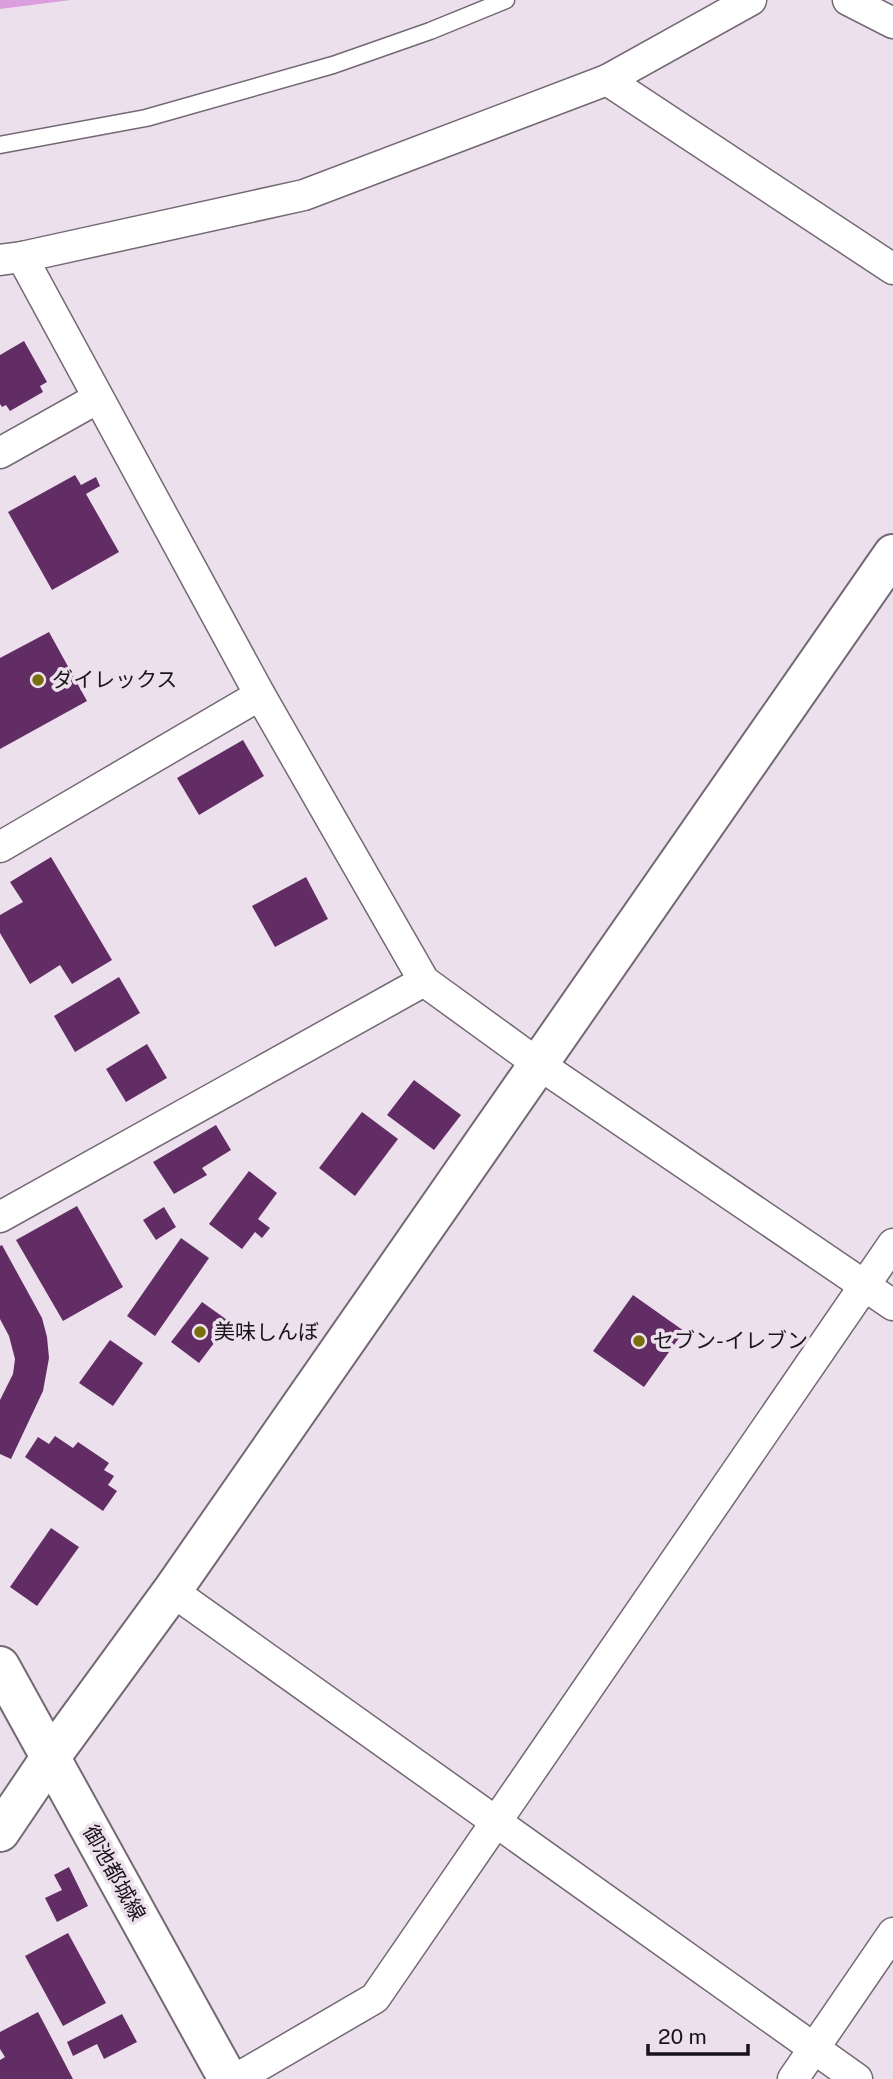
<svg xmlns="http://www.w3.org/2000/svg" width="893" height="2079" viewBox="0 0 893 2079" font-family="'Public Sans','Noto Sans JP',sans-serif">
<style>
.water{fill:#db9fdd}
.building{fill:#622d64}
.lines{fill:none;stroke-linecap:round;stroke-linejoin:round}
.lane-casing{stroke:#746874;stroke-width:19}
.street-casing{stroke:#746874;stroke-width:33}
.secondary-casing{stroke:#746874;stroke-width:42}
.primary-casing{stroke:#746874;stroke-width:42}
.lane{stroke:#fff;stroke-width:16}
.street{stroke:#fff;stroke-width:30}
.secondary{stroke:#fff;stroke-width:38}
.primary{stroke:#fff;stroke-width:38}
.poi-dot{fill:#796f0e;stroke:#ede0ed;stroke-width:2.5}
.labels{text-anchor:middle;stroke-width:7;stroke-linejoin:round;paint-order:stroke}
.poi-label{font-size:21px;fill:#191419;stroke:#ede0ed;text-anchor:start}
.street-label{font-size:21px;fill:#191419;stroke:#ede0ed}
</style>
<rect width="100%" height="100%" fill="#ede0ed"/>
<polygon class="water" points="0,0 71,0 0,9"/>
<g class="building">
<polygon points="24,341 47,382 40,386 43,392 10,411 6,405 2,407 0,404 0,355"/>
<polygon points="75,475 81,485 96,477 100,486 86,494 119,552 52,590 8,512"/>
<polygon points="49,632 87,701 0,749 0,658"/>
<polygon points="243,740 264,776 199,815 177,778"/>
<polygon points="51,857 112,960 72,984 60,965 30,984 0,933 0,915 23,902 10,882"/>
<polygon points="306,877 328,919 275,947 252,906"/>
<polygon points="119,977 140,1013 75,1052 54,1016"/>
<polygon points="147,1044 167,1078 126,1102 106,1069"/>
<polygon points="414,1080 461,1115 434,1150 387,1115"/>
<polygon points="362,1112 398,1139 355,1196 319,1168"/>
<polygon points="216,1125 231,1150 202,1168 207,1175 174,1194 153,1162"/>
<polygon points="249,1171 277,1193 258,1219 270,1228 262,1238 255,1232 242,1249 209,1224"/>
<polygon points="77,1206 123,1287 63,1321 16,1240"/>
<polygon points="164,1207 176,1227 156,1240 143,1220"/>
<polygon points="181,1238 209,1258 155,1336 127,1316"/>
<polygon points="2,1245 42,1318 47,1337 49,1358 43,1391 11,1459 0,1454 0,1400 13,1374 15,1359 9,1336 0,1319 0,1246"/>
<polygon points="633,1295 684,1331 644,1387 593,1351"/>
<polygon points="202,1302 230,1322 199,1363 171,1342"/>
<polygon points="110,1340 143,1363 113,1406 79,1383"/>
<polygon points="55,1436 73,1448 78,1442 109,1463 104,1470 114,1476 108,1485 117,1491 103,1511 25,1457 38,1437 49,1444"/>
<polygon points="51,1528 79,1547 37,1606 10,1587"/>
<polygon points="69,1867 88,1906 57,1922 45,1898 62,1890 54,1875"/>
<polygon points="68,1933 106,2003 63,2026 25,1956"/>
<polygon points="38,2012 73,2079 0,2079 0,2060 5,2057 0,2049 0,2032"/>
<polygon points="122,2014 137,2042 104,2059 97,2044 73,2056 67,2042"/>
</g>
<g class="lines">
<defs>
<polyline id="lane" points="0,145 146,118 333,65 430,31 506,0"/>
<g id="street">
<polyline points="848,0 893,23"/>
<polyline points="607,80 893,269"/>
<polyline points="22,257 260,695 424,981 537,1063 893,1305"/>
<polyline points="0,260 22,257 304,195 607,80 751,0"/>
<polyline points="0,453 98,398"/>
<polyline points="0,847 260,695"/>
<polyline points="0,1217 424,981"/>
<polyline points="172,1591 857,2079"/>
<polyline points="236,2079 375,1998 893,1244"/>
<polyline points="793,2079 893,1933"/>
</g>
<polyline id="secondary" points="0,1832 50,1758 172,1591 893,554"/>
<polyline id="primary" points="0,1666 228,2079"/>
</defs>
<use href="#lane" class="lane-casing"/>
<use href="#street" class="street-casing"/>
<use href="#secondary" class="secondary-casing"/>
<use href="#primary" class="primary-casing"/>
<use href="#lane" class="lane"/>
<use href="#street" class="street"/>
<use href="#secondary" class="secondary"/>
<use href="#primary" class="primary"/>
</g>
<g class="poi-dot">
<circle cx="38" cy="680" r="7"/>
<circle cx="200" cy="1332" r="7"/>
<circle cx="639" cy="1341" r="7"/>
</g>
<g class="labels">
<g class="poi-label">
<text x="52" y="687">ダイレックス</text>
<text x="214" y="1339">美味しんぼ</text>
<text x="653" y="1348">セブン-イレブン</text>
</g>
<g class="street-label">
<text transform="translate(114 1873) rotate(61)" y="7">御池都城線</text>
</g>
</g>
<path d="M648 2044v10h100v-10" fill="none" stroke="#191419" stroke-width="3.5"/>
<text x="658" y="2044" font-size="21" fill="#191419" stroke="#ede0ed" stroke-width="5" paint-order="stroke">20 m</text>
</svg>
